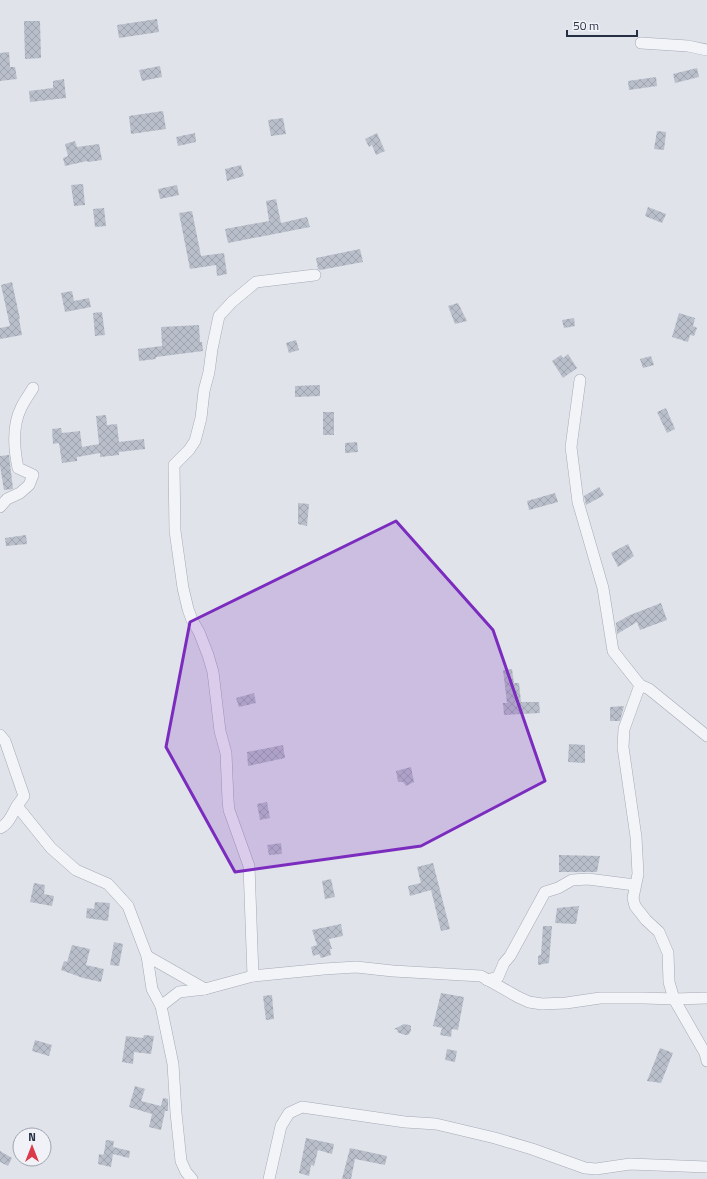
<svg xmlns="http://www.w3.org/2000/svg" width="707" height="1179" viewBox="0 0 707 1179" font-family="'Titillium Web',sans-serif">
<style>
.building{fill:url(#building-cross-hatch)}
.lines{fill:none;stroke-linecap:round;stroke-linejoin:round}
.minor-casing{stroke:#a5aab5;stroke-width:12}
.minor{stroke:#f3f4f8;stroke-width:11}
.marked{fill:#7b2cbf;fill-opacity:0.2;stroke:#7b2cbf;stroke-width:3;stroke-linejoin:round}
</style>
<defs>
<pattern id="building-cross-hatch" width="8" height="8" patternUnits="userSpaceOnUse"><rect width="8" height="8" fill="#b9bfca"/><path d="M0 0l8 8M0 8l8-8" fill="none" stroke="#9fa4af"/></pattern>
</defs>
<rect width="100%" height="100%" fill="#e0e3ea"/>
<g class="building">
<polygon points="157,19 159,32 119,38 117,25"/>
<polygon points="24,21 40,21 41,58 25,59"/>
<polygon points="9,52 10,67 15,67 17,79 0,81 0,53"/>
<polygon points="160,66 162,77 142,81 139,70"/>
<polygon points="697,68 699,77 675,83 673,74"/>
<polygon points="656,77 657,86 629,90 628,81"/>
<polygon points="64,79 66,98 30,102 29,91 53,88 53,81"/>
<polygon points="163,111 166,129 131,134 129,116"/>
<polygon points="283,118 286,134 271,136 268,120"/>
<polygon points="657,131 666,132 664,150 654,149"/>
<polygon points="195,133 196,142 178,146 176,137"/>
<polygon points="377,133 385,151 376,155 372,145 369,147 365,139"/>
<polygon points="75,141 77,147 99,144 102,160 88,162 87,161 65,166 63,158 68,156 65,144"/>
<polygon points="241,165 244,176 227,181 225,169"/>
<polygon points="83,184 85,205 74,206 71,185"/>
<polygon points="177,185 179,195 160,199 158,189"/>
<polygon points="276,199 281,223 307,217 310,227 228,243 225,229 269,221 266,201"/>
<polygon points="648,207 666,214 662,223 645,216"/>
<polygon points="104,208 106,226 95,227 93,209"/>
<polygon points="192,211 201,256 224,253 227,274 217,276 216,265 190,269 179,213"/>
<polygon points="360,249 363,262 320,270 318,269 316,258"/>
<polygon points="12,282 20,319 19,319 22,335 0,339 0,328 10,326 1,285"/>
<polygon points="72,291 74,301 89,298 91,307 65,312 61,293"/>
<polygon points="458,303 467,321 455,324 448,306"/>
<polygon points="102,312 105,335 95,336 93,313"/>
<polygon points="679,313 695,318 693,326 697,328 694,336 690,335 688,342 672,337"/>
<polygon points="574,318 575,326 564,328 562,320"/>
<polygon points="199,325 200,342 202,342 203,351 156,357 156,359 139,361 138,349 162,346 161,327"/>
<polygon points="296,340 299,350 289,353 286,343"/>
<polygon points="568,354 577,368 563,378 552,361 561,355 563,358"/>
<polygon points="651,356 654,365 643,368 640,359"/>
<polygon points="320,385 320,396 295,397 295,386"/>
<polygon points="666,408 675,429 667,433 657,412"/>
<rect x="323" y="412" width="11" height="23"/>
<polygon points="106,415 107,425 117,424 119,442 144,439 145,449 119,452 119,455 100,457 100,453 77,457 77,461 62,463 59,443 53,444 52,429 61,428 62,433 80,431 82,447 99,444 96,416"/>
<polygon points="357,442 358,452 345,453 345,443"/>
<polygon points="9,455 13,489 4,490 0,466 0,456"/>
<polygon points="599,487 604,495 586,505 584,496"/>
<polygon points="555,493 558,502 529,510 527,501"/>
<polygon points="298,503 309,504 307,526 298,524"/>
<polygon points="26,535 27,544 6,546 5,538"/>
<polygon points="628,544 634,556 618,567 611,553"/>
<polygon points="661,603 667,620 640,630 637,622 617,634 616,623 630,615"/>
<polygon points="512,669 514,683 519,683 521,702 539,702 540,713 504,715 503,703 507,703 503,670"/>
<polygon points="254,693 256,703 239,707 236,698"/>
<polygon points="624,706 620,721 610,721 610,707"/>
<polygon points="569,744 585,745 585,763 568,762"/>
<polygon points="283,745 285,758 248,766 247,752"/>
<polygon points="411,767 414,782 406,786 403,782 398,782 396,771"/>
<polygon points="267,802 270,818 260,820 257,804"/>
<polygon points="281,843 282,854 269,855 267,845"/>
<polygon points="559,855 600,856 597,872 559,872"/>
<polygon points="433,863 450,929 441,931 431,890 410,896 408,886 421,883 417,867"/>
<polygon points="331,879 335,897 325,899 322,881"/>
<polygon points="34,883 45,885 44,894 54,896 52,906 30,902"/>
<polygon points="95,902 110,903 108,921 86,918 87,908 94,909"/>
<polygon points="579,906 576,924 555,923 557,908"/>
<polygon points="341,924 343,936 329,939 332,949 330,949 331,955 321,958 319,954 313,956 311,947 317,945 312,930"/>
<polygon points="543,926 552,926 549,963 538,965 538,956 541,955"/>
<polygon points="114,942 123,944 119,966 110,965"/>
<polygon points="72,945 90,949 86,965 104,969 101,982 83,978 61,970 64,961 67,962"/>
<polygon points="441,993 464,997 458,1030 452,1029 451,1037 440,1035 442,1028 433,1026"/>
<polygon points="272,995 274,1019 266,1020 263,996"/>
<polygon points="404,1024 409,1025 411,1026 411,1031 408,1035 405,1035 397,1032 398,1030 394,1029"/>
<polygon points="144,1035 154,1036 151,1054 134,1052 133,1064 122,1062 126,1036 143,1038"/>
<polygon points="35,1040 52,1045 49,1056 32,1051"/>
<polygon points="660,1048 673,1053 661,1083 647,1081"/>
<polygon points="447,1049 457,1051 455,1062 445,1060"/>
<polygon points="135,1086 145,1089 141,1101 161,1106 163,1098 168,1099 168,1111 165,1111 161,1130 149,1127 152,1114 129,1107"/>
<polygon points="306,1138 334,1144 332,1154 318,1150 314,1166 311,1165 309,1176 299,1173"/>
<polygon points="106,1140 114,1141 113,1147 130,1151 129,1158 113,1154 111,1167 98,1164 99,1154 103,1155 104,1153"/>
<polygon points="350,1148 387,1156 385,1165 355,1159 351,1179 342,1179"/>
<polygon points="0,1151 12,1158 8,1166 0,1162"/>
</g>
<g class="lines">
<defs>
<g id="minor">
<polyline points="641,43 688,46 707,50"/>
<polyline points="580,380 571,447 578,502 603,588 613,651 640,685 649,689 707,736"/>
<path d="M0,507L7,499L20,493L29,485L33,475L18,468C14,449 12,426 21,408C24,401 29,395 33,388"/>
<polyline points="640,685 624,729 623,747 636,837 638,874 633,898 635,906 646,920 659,932 668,953 669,982 674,999 705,1053 707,1061"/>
<polyline points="0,735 5,741 24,796 17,806 51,848 76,870 108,884 128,906 147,956 152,989 161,1006 173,1064 176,1113 181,1161 186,1172 192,1179"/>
<path d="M0,828C9,824 12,814 17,806"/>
<polyline points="147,956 205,989"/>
<polyline points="253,976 249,866 229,810 228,800 226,753 220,731 213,672 208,655 199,632 192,620 188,609 183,588 175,531 174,465 189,450 195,441 201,418 204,391 209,372 212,349 219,316 232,302 256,282 315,275"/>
<polyline points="487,980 498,977 504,963 510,956 545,892 558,888 572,880 588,879 635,885"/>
<polyline points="161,1006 179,992 205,989 253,976 324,969 356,967 393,971 481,976 518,997 529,1002 542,1004 566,1003 600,998 644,998 674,999 707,998"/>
<polyline points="269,1179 281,1126 289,1113 302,1107 405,1122 436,1124 495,1138 532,1149 585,1168 596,1169 630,1164 707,1167"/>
</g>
</defs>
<use href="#minor" class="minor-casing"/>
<use href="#minor" class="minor"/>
</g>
<path class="marked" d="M396,521L493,630L545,781L421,846L235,872L166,747L190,622Z"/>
<g transform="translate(32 1147)"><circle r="19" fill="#f0f2f7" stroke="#a0a4af"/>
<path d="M0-3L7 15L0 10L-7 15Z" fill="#da3a4a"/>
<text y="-6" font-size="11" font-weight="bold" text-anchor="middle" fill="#273043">N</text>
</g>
<path d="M567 30v6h70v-6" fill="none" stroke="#273043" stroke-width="2"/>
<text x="573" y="30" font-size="12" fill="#273043" stroke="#f0f2f7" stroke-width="3" paint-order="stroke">50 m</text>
</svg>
